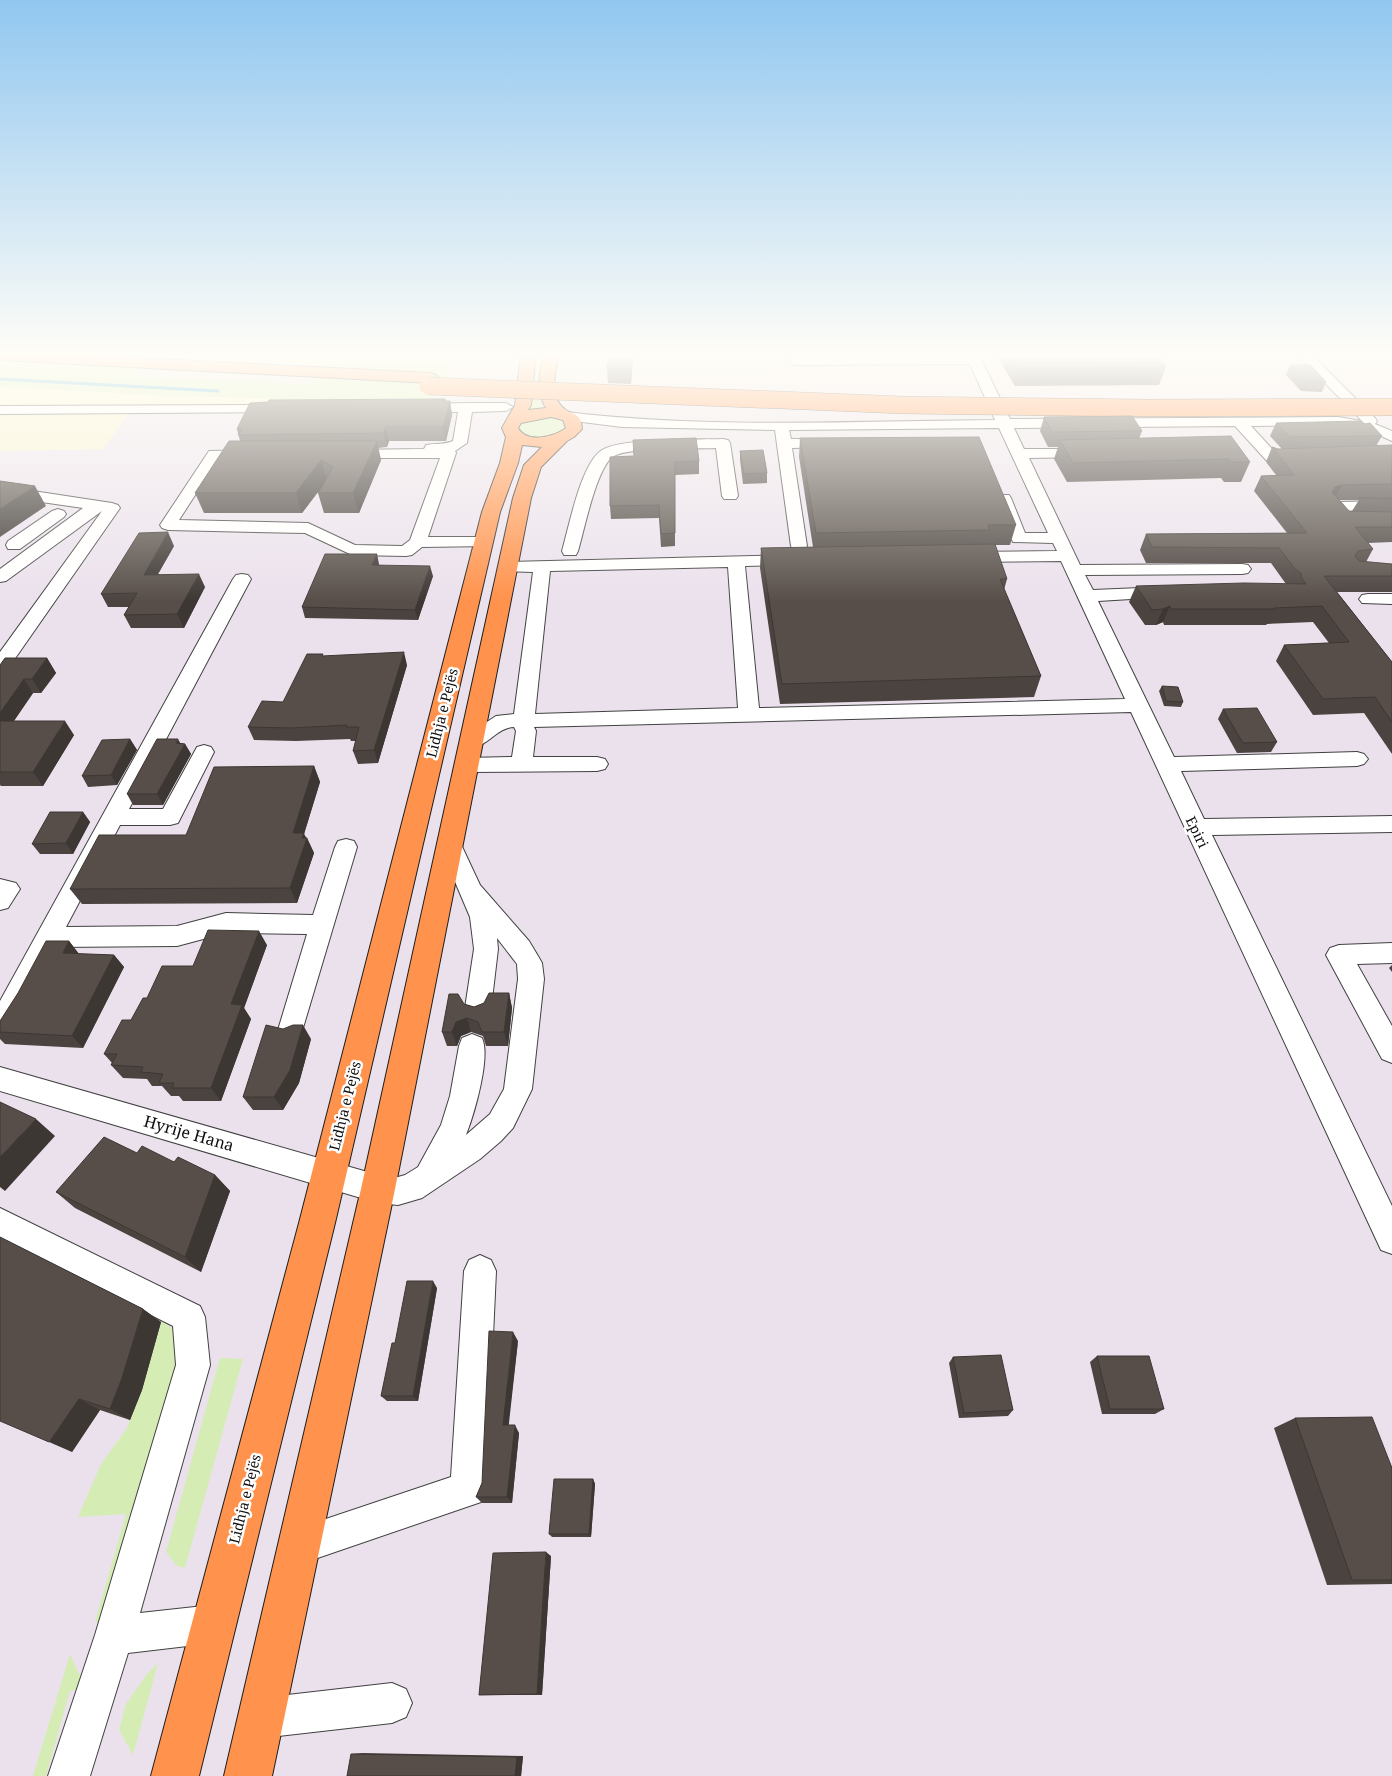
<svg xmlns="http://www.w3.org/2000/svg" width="1392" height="1776" viewBox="0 0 1392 1776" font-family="'Noto Serif',serif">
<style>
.industrial{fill:#ebe1ed}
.farmland{fill:#f8f1cc}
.green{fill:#d5edb4;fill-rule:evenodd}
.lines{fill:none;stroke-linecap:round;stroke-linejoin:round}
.stream{stroke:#2fa0d9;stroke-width:3}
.minor-casing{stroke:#414141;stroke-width:2}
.highway-casing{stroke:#1f1f1f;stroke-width:2}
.minor{fill:#fff;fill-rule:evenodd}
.highway{fill:#ff924c;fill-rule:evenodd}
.highway-bridge-casing{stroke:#1f1f1f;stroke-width:18;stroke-linecap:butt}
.highway-bridge{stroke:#ff924c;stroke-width:17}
.wall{fill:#4b433f;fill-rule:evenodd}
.shaded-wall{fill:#3d3733}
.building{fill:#574e49;stroke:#3d3733}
.labels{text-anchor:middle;stroke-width:5;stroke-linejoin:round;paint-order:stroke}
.street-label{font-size:14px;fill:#0e0e0e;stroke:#fff}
.near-street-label{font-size:16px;fill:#0e0e0e;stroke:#fff}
</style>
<rect width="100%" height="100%" fill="#fffbee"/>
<polygon class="industrial" points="0,353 1392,353 1392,1776 0,1776 0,451 103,449 116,393 0,386"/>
<polygon class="farmland" points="0,386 116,393 419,404 129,412 103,449 0,451"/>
<g class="green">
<path d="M0,353H419L448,356L452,367L435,392V399L419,404L116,393L0,386ZM158,357L325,365V366L309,384L136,376Z"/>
<polygon points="536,353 541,353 538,390 543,407 527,410"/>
<path d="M542,416L556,417L565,423L564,430C553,438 528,443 519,429L523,422Z"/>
<polygon points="162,1320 186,1341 107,1622 95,1622 126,1514 78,1517 101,1464 127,1428 142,1390"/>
<polygon points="220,1358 243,1359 185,1568 177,1566 166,1552"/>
<polygon points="70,1654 86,1689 70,1691 46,1776 63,1773 61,1776 33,1776"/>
<polygon points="158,1663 133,1755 119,1730 126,1704 147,1674"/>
</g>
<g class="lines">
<polyline class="stream" points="0,379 218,391"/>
<defs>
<g id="minor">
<path d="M965,353H978L1010,419L1338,417L1362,421L1296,353H1310L1375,418L1377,421L1375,424L1392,431V441L1372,432L1338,425L1251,426L1275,452L1304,453L1306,456L1304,459C1293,462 1277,463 1266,460L1235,426L1014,428L1024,449H1087L1092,450L1094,453L1092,456L1087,457L1029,458L1080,565L1242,564L1248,565L1251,569L1248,573L1242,574L1085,575L1093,590L1164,587L1170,588L1173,592L1170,596L1164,597L1098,601L1174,757L1357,752L1364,754L1368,759L1364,764L1357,766L1181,771L1204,819L1392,816V832L1212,835L1392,1206V1254L1381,1250L1131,712L534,727L536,731L533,757H597L605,759L608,764L605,769L597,771L466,772L458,770L455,765L458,760L466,758L512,757L516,731L514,727C494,728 484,753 464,747L461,742L464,737L496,716L514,714L533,572L501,571L498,567L501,563L507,562L793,555L799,556L802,560L799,564L793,565L745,566L759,708L1125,699L1061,561L967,562L961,561L958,557L961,553L967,552L1057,551L1053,543L1013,542L1011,538L995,498L997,495H1009L1011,498L1025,533H1048L999,428L789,430L791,439H831L836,440L838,443L836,446L831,447L792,448L807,546L805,550H793L791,546L775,430L622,427L566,420L561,419L559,416L561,413L566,412C708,429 853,421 995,420L970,364L795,365L788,361L795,357L966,356ZM728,567L738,708L535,714L550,571Z"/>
<path d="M466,403H506L513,407L506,411L472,412L467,443L455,451L456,453L428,537H484L490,538L492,542L490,546L422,547L412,555L406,556L352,555L305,533L168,530L162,528L160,525L209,451L253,450L258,451L260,454L258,457L219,458L179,520L308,523L355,545L402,546L410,540L440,458H349L344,457L342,454L344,451L349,450L424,449L426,445C435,443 444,445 453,441L458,412H418L411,408L418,404Z"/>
<polygon points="280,405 285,406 287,409 285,412 0,414 0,406"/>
<path d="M723,439L728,440L730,443L738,496L736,499H724L722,496L716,448C694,449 630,447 614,456C597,465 584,531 578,551L576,555H564L562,551C569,527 581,463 602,450C621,438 697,440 723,439Z"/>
<polygon points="0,486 112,503 118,505 120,508 7,670 0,672 0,652 102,511 6,581 0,582 0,569 83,508 0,496"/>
<polygon points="1392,501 1392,511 1347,512 1351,517 1392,516 1392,526 1341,525 1326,507 1328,504 1334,502"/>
<polygon points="58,509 64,511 66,514 64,517 20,549 8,549 6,545 8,541 52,511"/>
<polygon points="242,574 248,575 251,579 129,809 163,809 197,747 204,745 211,747 214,752 178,823 170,825 120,825 66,927 177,926 226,913 313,915 335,847 338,841 346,839 354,841 357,847 300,1038 291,1041 282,1038 278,1030 307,934 226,933 177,946 56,947 9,1034 0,1037 0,1001 233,579 236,575"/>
<polygon points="1368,594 1392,594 1392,604 1362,603 1359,599 1362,595"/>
<path d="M450,836L458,838L480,885L529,941L538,956L542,963L544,979L532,1089L513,1128L501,1141L480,1159L422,1198L398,1205L378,1203L0,1091V1067L378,1175L398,1177L405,1175L418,1167L441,1125L450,1096L459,1046L462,1038L472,1034L482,1038C491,1057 474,1115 466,1135L490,1114L504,1089L518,979L517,964L497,938L498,949L491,1008L487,1016L478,1019L469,1016L465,1008L474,949L470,917L439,844L442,838Z"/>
<polygon points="0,879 16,883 20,889 8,908 0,910"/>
<polygon points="1392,943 1392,963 1357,964 1392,1026 1392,1063 1382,1059 1326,955 1330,948 1339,945"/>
<polygon points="0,1208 200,1306 205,1317 210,1365 140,1613 213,1605 227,1610 232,1624 227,1638 213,1643 128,1653 90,1776 48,1776 95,1635 176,1365 173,1326 0,1239"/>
<polygon points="480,1255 491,1260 496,1271 486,1489 481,1502 300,1564 287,1558 281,1545 287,1532 451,1477 464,1271 469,1260"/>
<polygon points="392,1683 406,1689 412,1703 406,1717 392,1723 261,1738 247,1732 241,1718 247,1704 261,1698"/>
</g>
<g id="highway">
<polygon points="0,353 38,353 431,373 436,375 439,378 436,381 431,383 0,360"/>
<path d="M521,353H536L531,405L528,410L546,408C535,390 540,373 544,353H559C556,370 547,398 566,410C576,416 581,414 582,429L574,437L567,441L541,467L531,498L395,1189L272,1776H224L361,1189L513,498L524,465L542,447L522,445L518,463L500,512L335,1223L199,1776H151L299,1223L482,512L500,463L506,437L502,428L515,405ZM551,417L563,420L566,428C554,437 527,444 518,428L521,423Z"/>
</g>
</defs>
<use href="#minor" class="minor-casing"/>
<use href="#highway" class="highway-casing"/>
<use href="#minor" class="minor"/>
<use href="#highway" class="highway"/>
<defs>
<polyline id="highway-bridge" points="428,386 903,405 1148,408 1392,407"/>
</defs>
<use href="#highway-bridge" class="highway-bridge-casing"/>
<use href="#highway-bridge" class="highway-bridge"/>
</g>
<g class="wall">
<polygon points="609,353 633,353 631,384 608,383 607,369"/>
<polygon points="789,353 833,353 833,354 789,355"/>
<polygon points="1000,353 1156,353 1166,367 1159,385 1015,386 998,358"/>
<polygon points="1290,365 1326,382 1322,392 1301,391 1286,375"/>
<polygon points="445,399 446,401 450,401 452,415 446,441 389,441 387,447 378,448 381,460 359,513 324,513 318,493 321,488 302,513 204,513 195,493 240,441 237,429"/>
<polygon points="1044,417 1142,431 1139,439 1250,462 1241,482 1224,482 1221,478 1067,482 1054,459 1058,447 1048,447 1040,431"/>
<path d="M1276,423L1382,436L1376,446L1392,445V542L1368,543L1373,549L1366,562L1392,564V592H1337L1392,662V754L1364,713L1313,715L1276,661L1284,645L1329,643L1313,622L1267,624L1266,625H1164L1163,622L1156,625H1145L1129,602L1136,586L1286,584L1271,563H1146L1140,550L1146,534L1287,533L1254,491L1261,476L1276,475L1266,462L1272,447L1278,449H1282L1270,436ZM1339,500H1359L1352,511H1349Z"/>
<polygon points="800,438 1016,525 1010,545 995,545 1007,579 1004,590 1041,676 1034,697 780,704 760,568 761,548 813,547 799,457"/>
<polygon points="740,451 767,473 767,483 743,484 740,460"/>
<polygon points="610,457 699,461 699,474 675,475 675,546 661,547 659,518 611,519 610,506"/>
<polygon points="174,546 158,574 205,587 184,628 131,628 124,615 129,607 108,607 101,594"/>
<polygon points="379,564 379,565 433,576 418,620 305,618 302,607"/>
<polygon points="323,656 407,665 378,763 358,764 353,751 356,741 351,741 350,739 296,741 254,740 248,727 283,702"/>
<polygon points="47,658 56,673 41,693 33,693 14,721 74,735 43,786 1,786 0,785 0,665"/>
<polygon points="1162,686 1183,702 1181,707 1164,706 1159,691"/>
<polygon points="1223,709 1277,742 1271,752 1237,753 1218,719"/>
<polygon points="130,739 137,750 117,785 88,787 82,776"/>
<polygon points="181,743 185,744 191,754 163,805 133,805 127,794"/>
<polygon points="314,766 320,782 304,834 306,838 307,838 314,853 297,903 82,904 70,889 186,835"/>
<polygon points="83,812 90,822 73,854 40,854 32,844"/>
<polygon points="69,941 79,954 114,955 124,967 83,1048 5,1044 0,1039 0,1021"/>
<polygon points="267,945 244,1008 251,1019 221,1101 183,1101 179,1096 171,1096 162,1086 152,1086 147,1079 123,1078 111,1065 112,1063 104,1054 131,1020 147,998 193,966"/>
<polygon points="1392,965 1392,972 1389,968"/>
<polygon points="509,993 512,1008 508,1046 486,1046 483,1036 471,1032 461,1036 457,1046 447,1046 442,1032 464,1004 474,1007"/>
<polygon points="311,1039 299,1083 283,1110 253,1110 243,1097"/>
<polygon points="137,1153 174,1162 215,1175 230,1191 201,1272 75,1208 56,1192"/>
<polygon points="0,1237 143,1309 161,1322 142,1390 130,1420 100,1410 72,1452"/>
<polygon points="437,1288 418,1401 387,1401 381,1396 395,1343"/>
<polygon points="518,1341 508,1425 519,1433 512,1503 482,1503 476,1497 482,1483"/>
<polygon points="1097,1356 1164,1409 1155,1414 1102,1414 1090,1362"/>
<polygon points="953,1357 1013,1410 1008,1416 959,1418 949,1363"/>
<polygon points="1295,1418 1392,1468 1392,1584 1327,1585 1274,1428"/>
<polygon points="593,1479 595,1484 591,1537 552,1537 549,1534"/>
<polygon points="551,1556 542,1695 479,1695"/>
<polygon points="362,1753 523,1756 521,1776 347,1776 351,1754"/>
</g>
<g class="shaded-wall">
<polygon points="632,353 633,353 631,384 631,370"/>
<polygon points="445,399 447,410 450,401 452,415 446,441 443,427"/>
<polygon points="386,427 389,441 387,447 383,433"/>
<polygon points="377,441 381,460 359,513 353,493"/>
<polygon points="321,460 327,480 302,513 296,493"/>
<polygon points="1342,485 1334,500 1332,492 1335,487"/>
<polygon points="35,486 46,506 0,537 0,509"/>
<polygon points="168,532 174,546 150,588 144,575"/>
<polygon points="377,554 379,564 375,575 372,565"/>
<polygon points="430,566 433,576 418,620 415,610"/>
<polygon points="199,574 205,587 184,628 177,614"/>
<polygon points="1170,606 1163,622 1156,625 1163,609"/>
<polygon points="404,652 407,665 378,763 374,750"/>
<polygon points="47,658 56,673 41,693 32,679"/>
<polygon points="24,679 33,693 4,735 0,729 0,713"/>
<polygon points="65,721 74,735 43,786 33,772"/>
<polygon points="130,739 137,750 117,785 111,775"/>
<polygon points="178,739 183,748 185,744 191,754 163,805 157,794"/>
<polygon points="314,766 320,782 304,834 307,839 307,838 314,853 297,903 290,888 293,833"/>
<polygon points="83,812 90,822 73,854 66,843"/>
<polygon points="259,931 267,945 244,1008 251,1019 221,1101 211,1088 231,1004"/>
<polygon points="69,941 79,954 63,953"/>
<polygon points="114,955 124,967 83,1048 72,1036"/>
<polygon points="509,993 512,1008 508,1046 504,1032"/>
<polygon points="467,1018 471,1032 461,1036 457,1046 452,1032 456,1022"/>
<polygon points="303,1025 311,1039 299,1083 283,1110 274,1097"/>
<polygon points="36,1119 55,1136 5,1191 0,1187 0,1157"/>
<polygon points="215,1175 230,1191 201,1272 185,1257"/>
<polygon points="433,1281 437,1288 418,1401 413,1396"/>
<polygon points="143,1309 161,1322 142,1390 130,1420 110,1409"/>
<polygon points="513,1332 518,1341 508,1432 503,1425"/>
<polygon points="79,1399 100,1410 72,1452 49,1442"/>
<polygon points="515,1425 519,1433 512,1503 507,1497"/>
<polygon points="593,1479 595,1484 591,1537 589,1534"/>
<polygon points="546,1552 551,1556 542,1695 537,1694"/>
<polygon points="523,1756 521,1776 515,1776 517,1757"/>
</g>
<g class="building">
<polygon points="609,353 632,353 631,370 607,369"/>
<polygon points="1011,353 1156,353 1166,367 1020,368"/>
<polygon points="1290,365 1311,365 1326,382 1305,382"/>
<polygon points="445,399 445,401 450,401 443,427 386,427 383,433 238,435 242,429 237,429 250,403 268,402 269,400"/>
<polygon points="1132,416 1142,431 1052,432 1044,417"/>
<polygon points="1361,421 1365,424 1370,423 1382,436 1289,437 1276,423"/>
<polygon points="1231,436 1250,462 1232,462 1229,459 1073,463 1060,440"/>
<polygon points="979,437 1016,525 988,525 990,530 816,533 800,438"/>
<polygon points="696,438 699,461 675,462 675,533 661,534 659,505 610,506 610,457 634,456 633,440"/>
<polygon points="229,441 377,441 353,493 318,493 333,467 321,460 296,493 195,493"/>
<polygon points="1392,445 1392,484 1342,485 1335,487 1332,492 1349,511 1392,512 1392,527 1355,527 1373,549 1358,551 1355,556 1359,561 1392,564 1392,576 1324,576 1392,662 1392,722 1375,697 1323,699 1284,645 1349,642 1322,606 1274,608 1274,609 1171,609 1170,606 1163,609 1152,610 1136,586 1244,583 1306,584 1301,577 1302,574 1295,569 1279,548 1152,547 1146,534 1307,533 1261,476 1294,475 1272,447 1278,449"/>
<polygon points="763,450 767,473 744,474 740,451"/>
<polygon points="0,481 35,486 0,509"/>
<polygon points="1359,498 1392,498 1392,499"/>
<polygon points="168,532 144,575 199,574 177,614 124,615 137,593 101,594 139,533"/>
<polygon points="995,544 1007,579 1000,579 1041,676 782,684 761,548"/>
<polygon points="325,554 377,554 372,565 430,566 415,610 302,607"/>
<polygon points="404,652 374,750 353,751 359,727 346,727 347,725 291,728 248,727 262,701 283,702 307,654 323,654 322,656"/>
<polygon points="5,658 47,658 32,679 24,679 0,713 0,665"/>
<polygon points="1162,686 1178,687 1183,702 1166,701"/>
<polygon points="1257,708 1277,742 1243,743 1223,709"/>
<polygon points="0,721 65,721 33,772 0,772"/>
<polygon points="130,739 111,775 82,776 102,740"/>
<polygon points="157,739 178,739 176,743 185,744 157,794 127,794"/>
<polygon points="314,766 293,833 304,833 302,838 307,838 290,888 70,889 99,835 186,835 214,767"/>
<polygon points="50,812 83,812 66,843 32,844"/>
<polygon points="208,930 259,931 231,1004 242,1005 211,1088 172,1088 174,1083 159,1083 163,1074 141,1072 143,1067 111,1065 117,1054 104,1054 122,1020 131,1020 143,998 147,998 162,966 193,966"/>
<polygon points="46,941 69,941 63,953 114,955 72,1036 0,1032 0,1021 18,993"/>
<polygon points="489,993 509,993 504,1032 482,1032 478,1022 467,1018 456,1022 452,1032 442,1032 449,994 458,994 464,1004 474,1007 484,1003"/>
<polygon points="266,1025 283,1029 293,1025 303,1025 290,1070 274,1097 243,1097"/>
<polygon points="0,1102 36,1119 0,1157"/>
<polygon points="104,1137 137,1153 142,1146 174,1162 178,1157 215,1175 185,1257 56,1192"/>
<polygon points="0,1237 143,1309 122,1378 110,1409 79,1399 49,1442 0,1421"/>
<polygon points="407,1281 433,1281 413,1396 381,1396 392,1343 395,1343"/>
<polygon points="489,1331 513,1332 503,1425 515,1425 507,1497 476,1497 482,1483"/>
<polygon points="1001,1355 1013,1410 964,1413 953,1357"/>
<polygon points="1097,1356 1149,1356 1164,1409 1110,1409"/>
<polygon points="1372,1417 1392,1468 1392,1580 1352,1580 1295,1418"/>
<polygon points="554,1479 593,1479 589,1534 549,1534"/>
<polygon points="546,1552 537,1694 479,1695 493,1553"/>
<polygon points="351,1754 517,1757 515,1776 347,1776"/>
</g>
<linearGradient id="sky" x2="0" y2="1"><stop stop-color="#91c7f0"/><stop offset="0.59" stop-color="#fffdf7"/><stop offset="1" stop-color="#fffdf7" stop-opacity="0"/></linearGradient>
<rect width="1392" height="602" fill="url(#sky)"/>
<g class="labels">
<g class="street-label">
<text transform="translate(442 713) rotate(-76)" y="5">Lidhja e Pejës</text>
<text transform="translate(1197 832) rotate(64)" y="5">Epiri</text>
<text transform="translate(345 1106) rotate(-76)" y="5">Lidhja e Pejës</text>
<text transform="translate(245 1499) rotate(-76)" y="5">Lidhja e Pejës</text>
</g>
<g class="near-street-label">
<text transform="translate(189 1133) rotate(16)" y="6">Hyrije Hana</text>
</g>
</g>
</svg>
